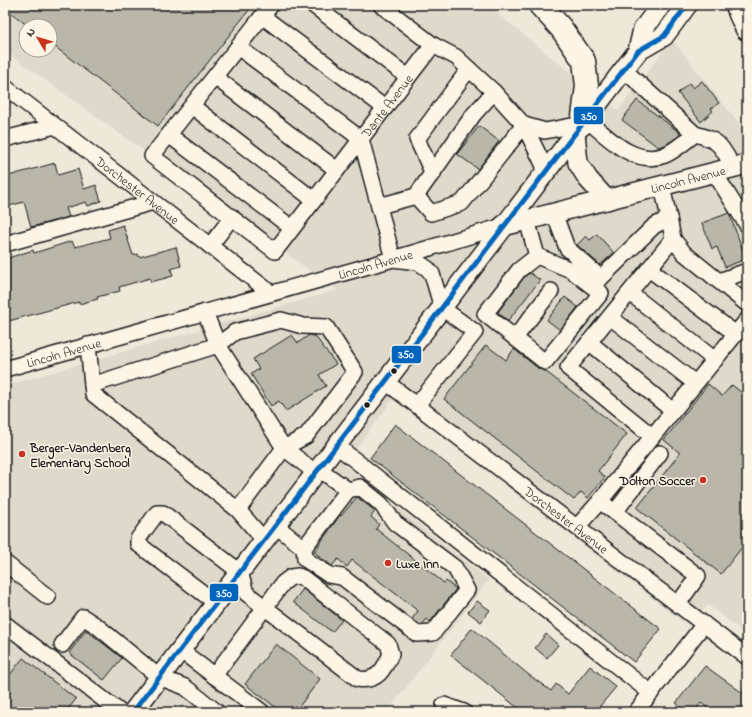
<svg xmlns="http://www.w3.org/2000/svg" width="752" height="717" viewBox="0 0 752 717" font-family="'Indie Flower',sans-serif">
<style>
.built{fill:#ded9cb;fill-rule:evenodd}
.building{fill:#bab6aa;stroke:#1c1c1c}
.lines{fill:none;stroke-linecap:round;stroke-linejoin:round}
.minor-casing{stroke:#1c1c1c;stroke-width:18}
.major-casing{stroke:#1c1c1c;stroke-width:22}
.highway-casing{stroke:#1c1c1c;stroke-width:25}
.minor{stroke:#fcf5e5;stroke-width:15}
.major{stroke:#fcf5e5;stroke-width:19}
.highway{stroke:#fcf5e5;stroke-width:22}
.bus-1-casing{stroke:#fcf5e5;stroke-width:8}
.bus-1{stroke:#0065bd;stroke-width:5}
.bus-dot{fill:#1c1c1c;stroke:#fcf5e5;stroke-width:1.5}
.poi-dot{fill:#c8321e;stroke:#fcf5e5;stroke-width:1.5}
.labels{text-anchor:middle;stroke-width:3;stroke-linejoin:round;paint-order:stroke}
.street-label{font-size:13px;fill:#1c1c1c;stroke:#fcf5e5}
.poi-label{font-size:13px;font-weight:bold;fill:#1c1c1c;stroke:#fcf5e5;text-anchor:start}
.line-badge{stroke:#fcf5e5;stroke-width:1.5}
.badge-label{font-size:11px;text-anchor:middle;font-weight:bold;fill:#fff}
</style>
<rect width="100%" height="100%" fill="#eee8d9"/>
<filter id="ink" filterUnits="userSpaceOnUse"><feTurbulence type="fractalNoise" baseFrequency=".025" numOctaves="2"/><feDisplacementMap in="SourceGraphic" scale="8" xChannelSelector="R" yChannelSelector="G"/><feConvolveMatrix kernelMatrix="1 2 1 2 8 2 1 2 1" color-interpolation-filters="sRGB"/></filter>
<g filter="url(#ink)">
<path class="built" d="M5,5H487L618,111L672,39L747,134V160L740,179L747,184V635L708,605L687,625L393,399L344,465L489,580L387,712H5V386L337,290L5,51ZM26,26H50V50H26Z"/>
<g class="building">
<polygon points="5,5 253,5 158,126 50,43 50,26 28,26 5,8"/>
<polygon points="702,81 719,103 711,109 713,111 701,122 678,93 689,83 693,88"/>
<polygon points="637,100 679,132 680,133 679,136 665,145 658,147 622,120"/>
<polygon points="479,126 499,141 478,169 457,154"/>
<polygon points="55,163 58,175 78,169 84,189 96,185 101,201 88,206 86,202 66,208 69,217 31,227 24,202 5,207 5,177"/>
<polygon points="729,213 746,259 725,267 717,247 712,249 702,223"/>
<polygon points="123,225 133,255 138,254 139,257 176,247 181,266 171,269 173,276 151,282 150,278 119,287 120,291 97,297 98,299 79,304 79,302 5,322 5,259 33,250 34,253 72,241 75,247 110,238 108,230"/>
<polygon points="597,234 614,253 600,265 577,245 586,236 590,240"/>
<polygon points="530,273 540,280 508,321 498,312 525,276"/>
<polygon points="565,297 578,307 560,330 547,320"/>
<polygon points="292,335 298,343 309,335 315,336 336,364 319,375 326,386 286,411 279,401 271,406 251,374 259,369 253,359"/>
<polygon points="486,345 506,360 514,349 539,369 545,371 627,434 598,471 605,477 588,498 581,492 574,500 444,399"/>
<polygon points="708,384 722,396 732,385 747,397 747,541 721,574 637,508 680,453 664,440"/>
<polygon points="395,424 661,629 634,662 370,458"/>
<polygon points="357,497 375,511 371,517 379,524 376,529 444,583 446,581 456,589 430,622 427,619 422,625 420,625 412,619 418,611 352,560 347,567 338,559 332,566 314,552 340,515 341,516"/>
<polygon points="303,589 342,620 332,632 293,602"/>
<polygon points="477,601 490,610 481,622 468,612"/>
<polygon points="472,628 529,675 551,691 556,684 568,694 590,666 616,687 595,712 523,712 451,655"/>
<polygon points="86,630 122,658 104,680 69,653"/>
<polygon points="546,634 558,645 547,658 535,648"/>
<polygon points="276,644 320,679 295,712 282,712 245,684"/>
<polygon points="23,658 76,699 66,712 5,712 5,681"/>
<polygon points="705,666 747,696 747,712 713,712 701,703 694,712 688,712 676,703"/>
</g>
<g class="lines">
<defs>
<g id="minor">
<path id="s1" d="M271,5L152,156L275,251L433,45"/>
<polyline points="313,5 408,77"/>
<polyline points="381,5 433,45 456,57 494,92 524,125 546,170"/>
<polyline points="262,16 385,108"/>
<polyline points="238,47 361,139"/>
<path d="M624,70L695,134C720,140 721,146 733,167"/>
<polyline points="215,77 337,170"/>
<path id="s2" d="M5,87L271,293"/>
<polyline points="192,106 314,200"/>
<path d="M586,119C608,137 634,167 665,155C675,151 687,140 695,134"/>
<polyline points="524,125 545,131 582,124"/>
<polyline points="169,135 292,228"/>
<polyline points="5,139 55,126"/>
<polyline points="361,139 393,259 418,262 428,269 432,274 442,308 475,332 417,405"/>
<polyline points="714,172 747,225"/>
<polyline points="433,174 417,139 469,69"/>
<polyline points="416,196 431,213 462,203 524,125"/>
<polyline points="379,206 416,196 474,114 494,92"/>
<polyline points="554,213 567,248 601,278 654,226 669,218 662,186"/>
<polyline points="527,220 537,256 519,270 485,314 545,362 601,293 571,270 537,256"/>
<polyline points="673,239 684,253 747,304"/>
<polyline points="5,244 153,202"/>
<polyline points="210,246 232,217"/>
<polyline points="649,269 736,334"/>
<polyline points="719,281 747,271"/>
<polyline points="630,293 715,360"/>
<polyline points="610,317 695,383"/>
<polyline points="515,338 551,291"/>
<polyline points="589,342 673,411"/>
<polyline points="88,345 93,394 238,510 264,540"/>
<path id="s3" d="M5,369L393,259L503,226"/>
<path id="s4" d="M386,382L747,657"/>
<polyline points="92,385 218,345 205,312"/>
<polyline points="652,436 568,368 673,239 669,218"/>
<polyline points="337,446 651,693"/>
<polyline points="319,469 348,490"/>
<polyline points="600,501 747,320"/>
<polyline points="238,510 284,448 306,436 355,372 326,327 303,326 281,320 235,332 218,345 284,448 316,473"/>
<polyline points="615,512 660,453"/>
<polyline points="276,526 304,548 305,559 329,575 342,577 417,634 433,633 467,590 455,568 395,523 381,504 360,487 348,490 304,548"/>
<polyline points="577,527 600,501 698,576 678,604"/>
<polyline points="5,563 48,597"/>
<polyline points="5,624 120,712"/>
<polyline points="62,645 83,617 97,626 159,677 185,687 217,712"/>
<polyline points="180,650 262,712"/>
<path d="M214,676L283,583L291,577L298,576L303,578L388,644L391,654C384,669 378,682 358,679L246,593L240,572L163,513H157L138,539V544L216,603"/>
<polyline points="444,705 464,712"/>
<polyline points="636,712 704,624"/>
</g>
<g id="major">
<polyline points="638,51 664,36 687,5"/>
<polyline points="575,133 578,163 588,179 607,200"/>
<path id="s5" d="M503,226L747,164"/>
<polyline points="133,712 638,51 643,29 661,5"/>
</g>
<g id="highway">
<polyline points="540,5 561,28 584,61 587,86 582,124"/>
<polyline points="737,5 740,14 747,29"/>
</g>
</defs>
<use href="#minor" class="minor-casing"/>
<use href="#major" class="major-casing"/>
<use href="#highway" class="highway-casing"/>
<use href="#minor" class="minor"/>
<use href="#major" class="major"/>
<use href="#highway" class="highway"/>
<defs>
<polyline id="bus-1" points="133,712 638,51 664,36 687,5"/>
</defs>
<use href="#bus-1" class="bus-1-casing"/>
<use href="#bus-1" class="bus-1"/>
</g>
</g>
<g class="bus-dot">
<circle cx="394" cy="371" r="3.5"/>
<circle cx="367" cy="405" r="3.5"/>
</g>
<g class="poi-dot">
<circle cx="22" cy="454" r="4"/>
<circle cx="703" cy="480" r="4"/>
<circle cx="388" cy="563" r="4"/>
</g>
<g class="labels">
<g class="street-label">
<text dy="5" stroke="none"><textPath href="#s1" startOffset="531">Dante Avenue</textPath></text>
<text dy="5" stroke="none"><textPath href="#s5" startOffset="191">Lincoln Avenue</textPath></text>
<text dy="5" stroke="none"><textPath href="#s2" startOffset="168">Dorchester Avenue</textPath></text>
<text dy="5" stroke="none"><textPath href="#s3" startOffset="385">Lincoln Avenue</textPath></text>
<text dy="5" stroke="none"><textPath href="#s3" startOffset="61">Lincoln Avenue</textPath></text>
<text dy="5" stroke="none"><textPath href="#s4" startOffset="227">Dorchester Avenue</textPath></text>
</g>
<g class="poi-label">
<text x="30" y="452">Berger-Vandenberg<tspan x="30" dy="15">Elementary School</tspan></text>
<text x="695" y="485" text-anchor="end">Dolton Soccer</text>
<text x="396" y="568">Luxe Inn</text>
</g>
</g>
<g class="line-badge">
<rect x="573" y="106" width="31" height="19" rx="4" fill="#0065bd"/>
<rect x="391" y="345" width="31" height="19" rx="4" fill="#0065bd"/>
<rect x="209" y="583" width="30" height="19" rx="4" fill="#0065bd"/>
</g>
<g class="badge-label">
<text x="589" y="120">350</text>
<text x="406" y="358">350</text>
<text x="224" y="597">350</text>
</g>
<rect width="752" height="717" fill="none" stroke="#fcf5e5" stroke-width="20"/>
<rect x="10" y="10" width="732" height="697" fill="none" stroke="#1c1c1c" stroke-width="1.5" filter="url(#ink)"/>
<g transform="translate(38 38) rotate(308)"><circle r="19" fill="#fcf5e5" stroke="#a29e95"/>
<path d="M0-3L7 15L0 10L-7 15Z" fill="#c8321e"/>
<text y="-6" font-size="11" font-weight="bold" text-anchor="middle" fill="#1c1c1c">N</text>
</g>
</svg>
